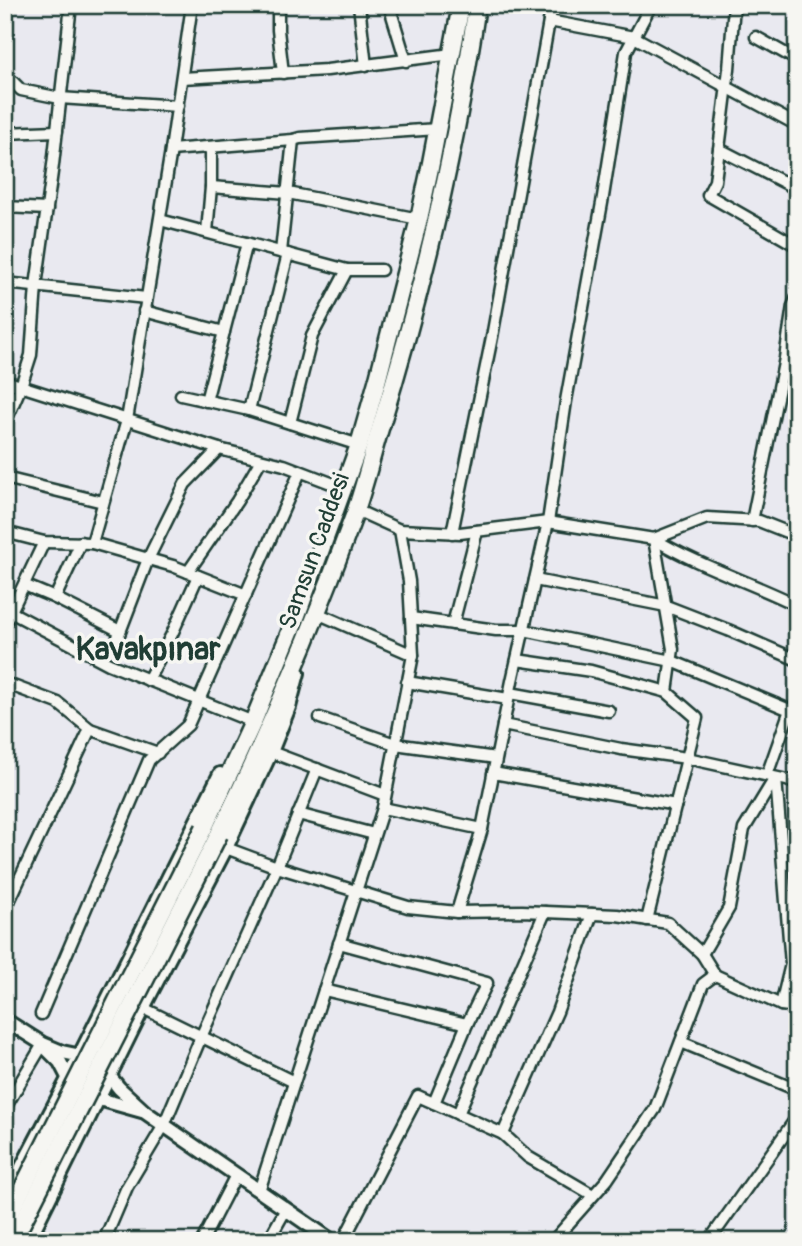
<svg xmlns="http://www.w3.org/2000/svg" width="802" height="1246" viewBox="0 0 802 1246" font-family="Pangolin,sans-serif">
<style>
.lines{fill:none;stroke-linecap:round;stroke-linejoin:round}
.minor-casing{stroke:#1f3d34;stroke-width:15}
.tertiary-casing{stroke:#1f3d34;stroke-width:18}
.trunk-casing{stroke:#1f3d34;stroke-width:21}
.minor{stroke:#f6f6f2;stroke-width:10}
.tertiary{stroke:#f6f6f2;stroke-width:12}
.trunk{stroke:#f6f6f2;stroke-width:16}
.trunk-bridge-casing{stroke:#1f3d34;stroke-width:21;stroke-linecap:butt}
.trunk-bridge{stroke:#f6f6f2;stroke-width:16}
.labels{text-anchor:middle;stroke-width:7;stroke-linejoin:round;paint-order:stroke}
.street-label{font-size:24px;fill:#1f3d34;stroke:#f6f6f2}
.district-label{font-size:32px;font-weight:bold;fill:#1f3d34;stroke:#f6f6f2}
</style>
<rect width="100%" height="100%" fill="#e9e9f0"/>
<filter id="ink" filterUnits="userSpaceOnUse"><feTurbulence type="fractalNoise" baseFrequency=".0143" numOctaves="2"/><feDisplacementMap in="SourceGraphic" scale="14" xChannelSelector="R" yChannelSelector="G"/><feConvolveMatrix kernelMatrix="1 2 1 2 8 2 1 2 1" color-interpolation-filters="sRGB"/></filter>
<g filter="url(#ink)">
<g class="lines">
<defs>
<g id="minor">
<polyline points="278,5 278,30 283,73"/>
<polyline points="359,5 366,66"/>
<polyline points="389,5 406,61"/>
<polyline points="734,5 729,69 715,181 708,195 797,246"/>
<polyline points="549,21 634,37 797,125"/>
<polyline points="756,37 797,60"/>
<polyline points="5,74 21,90 60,98 178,106"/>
<polyline points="182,78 327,70 452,54"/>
<polyline points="5,133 57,131"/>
<polyline points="719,149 797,189"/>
<polyline points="171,150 293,140 300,138 438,129"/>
<polyline points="211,187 288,193 419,219"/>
<polyline points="5,207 47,209"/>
<polyline points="160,220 347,270 381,270"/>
<polyline points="207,232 211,187 211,147"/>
<polyline points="281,252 293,140"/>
<polyline points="5,283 146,298"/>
<polyline points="144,311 224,332"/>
<polyline points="5,381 219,449 284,465 344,488"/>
<polyline points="181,395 249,410 359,445"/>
<polyline points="206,401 247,243"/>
<polyline points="249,410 288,254"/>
<polyline points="5,423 21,386 31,355 36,286 53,165 71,5"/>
<polyline points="290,423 312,336 347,270"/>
<polyline points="5,478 103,502"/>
<polyline points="356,510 400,530 460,533 548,522 654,539 707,518 759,521 797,536"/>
<polyline points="752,521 785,358 793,306 797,297"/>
<polyline points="5,532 44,542 92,543 173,566 246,595"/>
<polyline points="452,533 492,337 552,5"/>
<path d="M654,539C699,566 750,582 797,605"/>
<polyline points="654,539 673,649 667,692"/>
<polyline points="92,543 127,420 171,150 192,5"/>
<polyline points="188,572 237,501 261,460"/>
<polyline points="535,580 666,606 728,630 797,660"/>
<polyline points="24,585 55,598 120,631"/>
<polyline points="55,598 81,542"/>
<polyline points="5,609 109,664 253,722"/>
<polyline points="317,613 413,655"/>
<polyline points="411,618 496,630 524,630 672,661 797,713"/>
<polyline points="5,624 44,542"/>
<polyline points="453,624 477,531"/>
<polyline points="118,637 148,559 185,484 219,449"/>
<polyline points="517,660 591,671 667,692 697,718 647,920"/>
<polyline points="148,680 172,634 198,576"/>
<polyline points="407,682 508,699"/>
<polyline points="5,683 58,703 90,729 158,753"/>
<polyline points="510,693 609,711"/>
<polyline points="320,718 395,744 496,758"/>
<polyline points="503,725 621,749 687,758 787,780 797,784"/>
<polyline points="271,752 385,795"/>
<polyline points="493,773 676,805"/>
<polyline points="767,775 790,710"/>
<polyline points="776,778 791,964 781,1005"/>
<polyline points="383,808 482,829"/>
<polyline points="298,814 374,834"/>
<polyline points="226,848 277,867 408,907 457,912 522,911 617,915 668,923 702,954 715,975 781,1005 797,1007"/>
<polyline points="5,910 90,729"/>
<polyline points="457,912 482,829 512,681 548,522 566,401 602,203 626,52 651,5"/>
<polyline points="339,943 487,983 467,1024"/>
<polyline points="702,954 729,908 744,829 775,778"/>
<polyline points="324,990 467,1024 434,1103"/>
<polyline points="143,1008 294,1082"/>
<polyline points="41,1014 149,760 188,725 300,472"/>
<polyline points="681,1042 797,1090"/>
<polyline points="5,1108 43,1044"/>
<polyline points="458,1114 545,912"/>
<polyline points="503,1134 528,1157 593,1195"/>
<polyline points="259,1191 383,808 413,655 409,581 400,530"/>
<polyline points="33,1230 53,1241"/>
<polyline points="104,1241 127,1187 164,1125 201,1037 277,867 317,769"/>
<polyline points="202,1241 236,1175"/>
<polyline points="268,1241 286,1209"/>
<polyline points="343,1241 418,1096 503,1134 557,1012 592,914"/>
<polyline points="553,1241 607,1180 655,1109 703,984 715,975"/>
<polyline points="709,1241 797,1117"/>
</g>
<g id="tertiary">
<polyline points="5,1020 43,1044 62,1052 86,1057"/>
<polyline points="45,1047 60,1062 71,1083"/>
<polyline points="106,1072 119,1088 145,1112 332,1241"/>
<polyline points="92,1097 142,1111"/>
<polyline points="5,1199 68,1079 220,774"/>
<polyline points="28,1241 143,1008 226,848 271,752 289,707 298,673"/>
</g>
<g id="trunk">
<polyline points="204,828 253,722 297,615 359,445 378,378 419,219 430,168 461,5"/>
<path d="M219,834C270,730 315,623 355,513C364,487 371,459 379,432C422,293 456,150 477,5"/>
</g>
</defs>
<use href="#minor" class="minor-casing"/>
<use href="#tertiary" class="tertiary-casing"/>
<use href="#trunk" class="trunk-casing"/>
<use href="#minor" class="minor"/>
<use href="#tertiary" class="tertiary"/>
<use href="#trunk" class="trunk"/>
<defs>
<g id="trunk-bridge">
<polyline points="5,1223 204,828"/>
<polyline points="13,1241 219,834"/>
</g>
</defs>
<use href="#trunk-bridge" class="trunk-bridge-casing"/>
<use href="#trunk-bridge" class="trunk-bridge"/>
</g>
</g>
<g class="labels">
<g class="street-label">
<text transform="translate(314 551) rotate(-70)" y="8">Samsun Caddesi</text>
</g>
<g class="district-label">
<text x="148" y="660">Kavakpınar</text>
</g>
</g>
<rect width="802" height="1246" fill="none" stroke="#f6f6f2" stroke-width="28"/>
<rect x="14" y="14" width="774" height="1218" fill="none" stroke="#1f3d34" stroke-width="2.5" filter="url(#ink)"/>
</svg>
